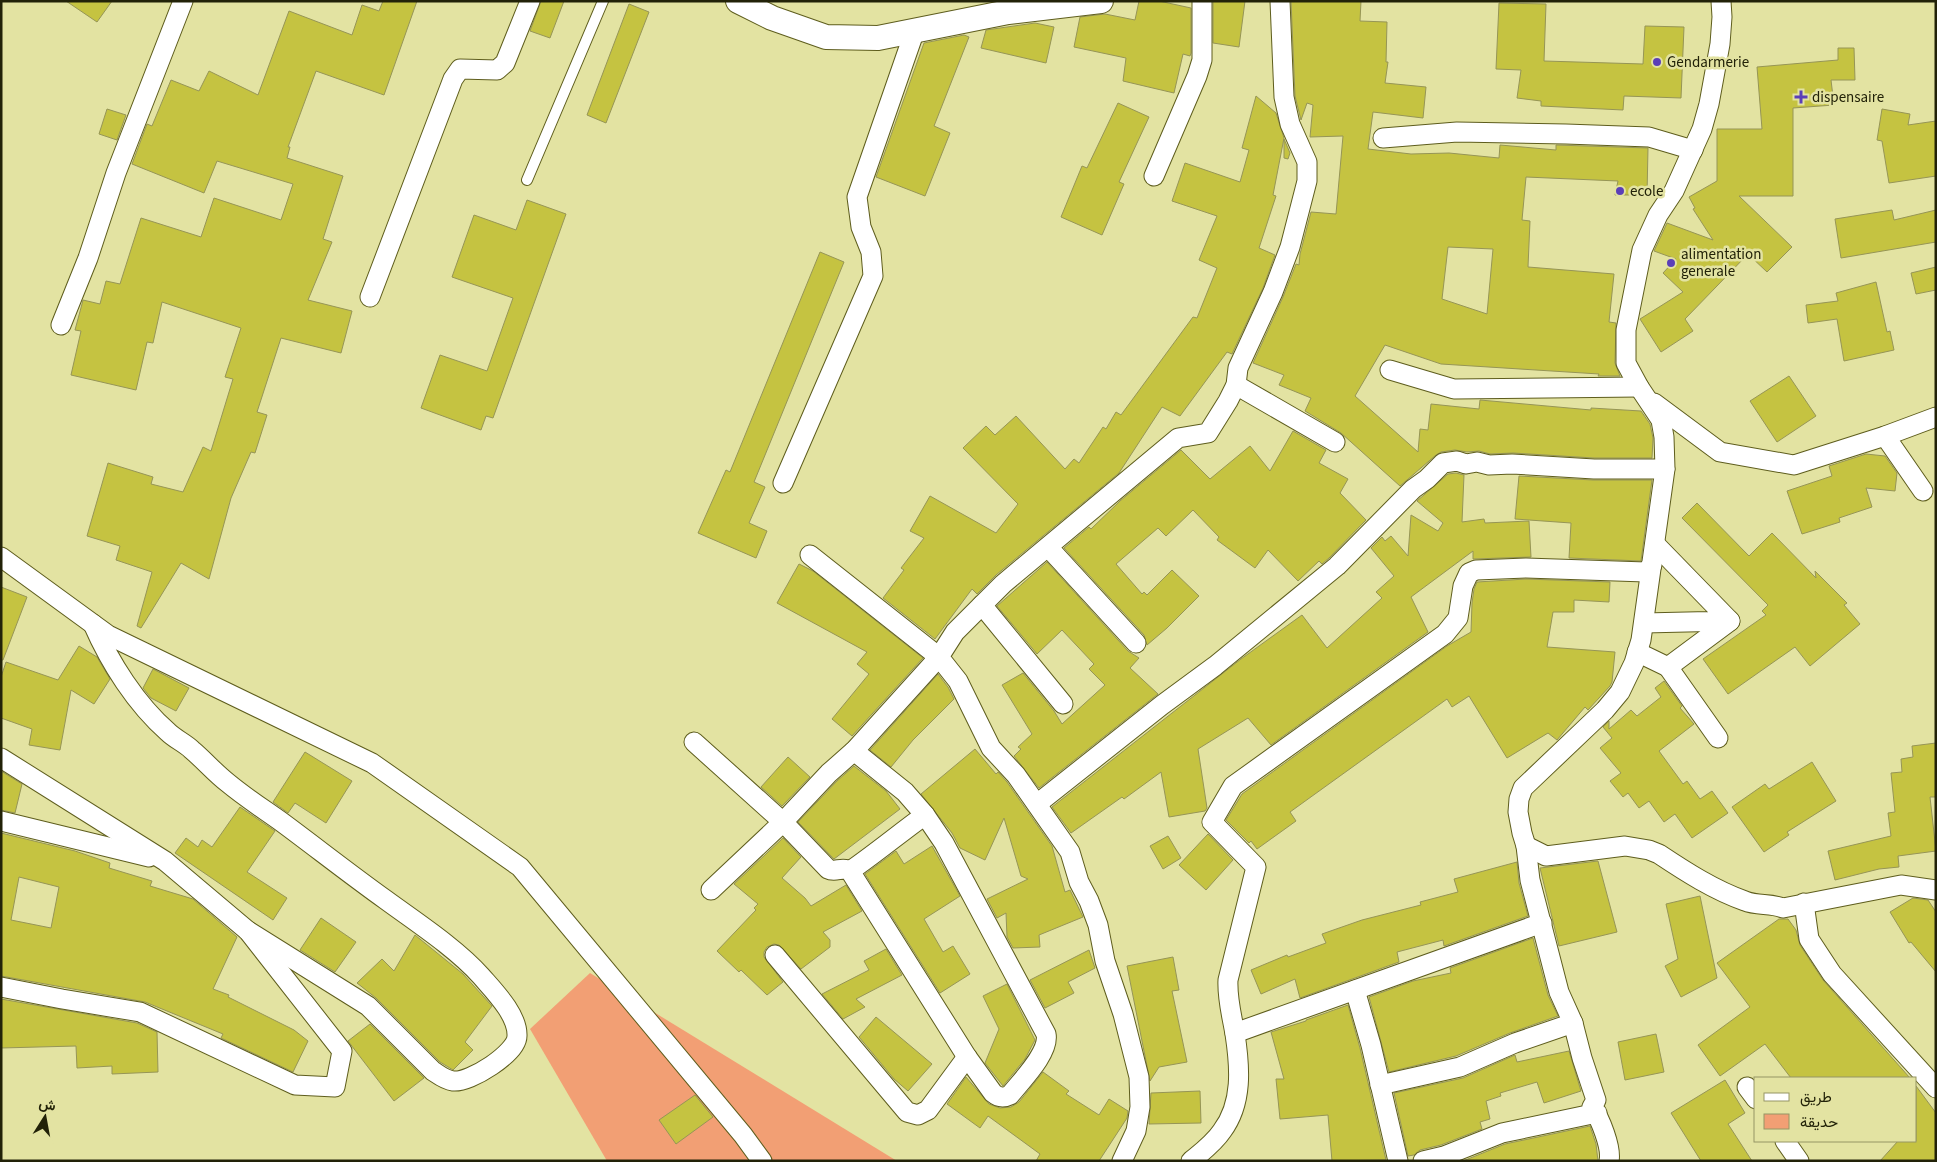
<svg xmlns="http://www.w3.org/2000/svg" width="1937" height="1162" viewBox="0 0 1937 1162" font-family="'Source Sans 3',Vazirmatn,sans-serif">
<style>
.green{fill:#f29f74}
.building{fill:#c5c341;stroke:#969556;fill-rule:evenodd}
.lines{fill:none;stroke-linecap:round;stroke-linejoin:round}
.service-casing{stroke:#5e5d1d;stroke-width:12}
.minor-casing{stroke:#5e5d1d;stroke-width:21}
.tertiary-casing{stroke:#5e5d1d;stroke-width:26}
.service{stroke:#fff;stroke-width:10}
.minor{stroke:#fff;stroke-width:19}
.tertiary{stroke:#fff;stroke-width:24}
.poi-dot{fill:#5b3fb7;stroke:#e3e3a2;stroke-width:2}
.labels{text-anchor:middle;stroke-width:5;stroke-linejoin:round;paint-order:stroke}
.poi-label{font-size:15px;fill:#222208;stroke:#e3e3a2;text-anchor:start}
</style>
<rect width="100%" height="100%" fill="#e3e3a2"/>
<polygon class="green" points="590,973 897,1161 607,1161 530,1029"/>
<g class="building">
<polygon points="66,1 112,1 97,22"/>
<polygon points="383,1 417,1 384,95 316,71 288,147 290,147 287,158 343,176 323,239 332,242 308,300 352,311 341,353 281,338 257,412 267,415 255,453 251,452 231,498 209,579 181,563 141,628 137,626 152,572 116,560 120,546 87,536 108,463 153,477 151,484 183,492 203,447 211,451 233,379 225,377 241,328 162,302 153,343 147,342 136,390 71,375 81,331 75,330 82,304 83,300 100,304 106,281 120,284 141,218 201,237 214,198 281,220 293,184 217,161 204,193 132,164 147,124 152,126 171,80 199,91 209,71 258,95 289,11 352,35 362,5 379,11"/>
<polygon points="541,1 564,1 550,38 530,31"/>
<polygon points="1139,1 1159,1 1191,8 1191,53 1190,56 1183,54 1174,93 1123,81 1126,58 1074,47 1080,17 1105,14 1135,20"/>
<polygon points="1213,1 1245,1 1239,47 1213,43"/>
<path d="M1291,1H1361L1360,21L1387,22L1386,62H1388L1385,83L1426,87L1423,118L1373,112L1368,149L1411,154L1449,153L1499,158L1500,145L1556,150V145L1648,148L1647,195H1615L1618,181L1526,177L1522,220L1530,221L1528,267L1614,274L1609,322L1616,323L1615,363L1620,376H1598L1599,374L1441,364L1385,345L1355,396L1418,452L1420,429L1428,430L1431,404L1479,409L1480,400L1591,410V408L1641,411L1650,424L1653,438L1652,458H1594L1513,453L1490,454L1479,451L1467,452L1455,450L1441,452L1436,455L1400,486L1341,433L1305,411L1311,398L1279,385L1284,375L1253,363L1283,297L1296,264L1299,265L1300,254L1311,212L1336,214L1343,136L1310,137L1313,105L1307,103L1301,120L1295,96ZM1448,247L1493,249L1487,314L1442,299Z"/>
<polygon points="1499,3 1546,4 1544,61 1643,64 1645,26 1684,27 1681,98 1624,96 1623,110 1541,106 1541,101 1517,98 1521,70 1496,69"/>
<polygon points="629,4 649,12 606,123 587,115"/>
<polygon points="1035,23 1054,27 1046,63 981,48 986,30"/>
<polygon points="964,35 969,37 934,126 950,133 925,196 876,177 924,43"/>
<polygon points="1838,48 1854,48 1855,80 1831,80 1834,105 1793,108 1793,196 1739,196 1792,247 1767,272 1748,254 1685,319 1693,331 1661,352 1640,319 1683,292 1663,273 1676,259 1654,251 1667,223 1713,240 1693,209 1695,208 1689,197 1717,181 1717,129 1762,129 1757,67 1838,60"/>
<polygon points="1256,96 1276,113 1284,138 1273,195 1276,196 1259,248 1275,255 1263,288 1232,354 1227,352 1180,416 1162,407 1119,473 996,575 977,594 972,589 935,639 883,598 904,570 901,568 924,538 910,531 930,496 996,533 1018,504 963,448 986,426 995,435 1016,416 1065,469 1074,459 1079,463 1103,427 1106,429 1116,412 1121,415 1193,317 1197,318 1217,268 1199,260 1217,216 1172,201 1185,163 1240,182 1249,150 1242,148"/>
<polygon points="1118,103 1149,117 1119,182 1124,184 1102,235 1061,217 1082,166 1087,168"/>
<polygon points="107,109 126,115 117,140 99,134"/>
<polygon points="1882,109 1910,114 1908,125 1936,121 1936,176 1889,183 1882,141 1877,140"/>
<polygon points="1284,139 1290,153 1288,159 1284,158"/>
<polygon points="527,200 566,214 493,418 486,416 481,430 421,408 440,355 487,371 513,298 452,277 474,215 516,230"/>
<polygon points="1892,210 1894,220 1936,210 1936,242 1841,258 1835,219"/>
<polygon points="820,252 844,262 754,482 765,487 749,523 767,531 756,558 698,533 726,470 730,472"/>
<polygon points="1936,267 1936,290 1916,294 1911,273"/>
<polygon points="1876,282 1887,332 1890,331 1894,350 1844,361 1837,319 1808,323 1806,305 1838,301 1836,293"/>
<polygon points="1789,376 1816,416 1777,442 1750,401"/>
<polygon points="1293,431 1326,450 1319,463 1348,479 1340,493 1366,520 1329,558 1322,564 1319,561 1298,581 1268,550 1255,568 1217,540 1219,537 1193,510 1166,536 1158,528 1116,564 1142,594 1144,592 1147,595 1172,570 1199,596 1167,628 1147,645 1144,635 1064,548 1089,527 1091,529 1120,501 1181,450 1210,479 1250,446 1270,471"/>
<polygon points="1866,454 1885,456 1897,473 1895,491 1866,488 1872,507 1839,518 1840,522 1802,534 1787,491 1832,476 1829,466"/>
<polygon points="1456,473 1464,475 1462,522 1484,519 1485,523 1529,521 1531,557 1473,559 1473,551 1411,597 1428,632 1271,745 1248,718 1198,749 1207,808 1205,811 1169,817 1161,772 1124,799 1122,797 1071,833 1052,807 1241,659 1302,615 1327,648 1382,598 1376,592 1394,576 1371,548 1382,537 1385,541 1391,536 1408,556 1411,515 1438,531 1443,523 1417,501 1448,474"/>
<polygon points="1519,476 1593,480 1652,480 1641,561 1569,558 1571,523 1515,519"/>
<polygon points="1697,503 1749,556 1772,533 1816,578 1815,571 1847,603 1844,605 1860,624 1810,666 1795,647 1728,694 1703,659 1766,615 1762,611 1768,605 1682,518"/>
<polygon points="1047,562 1128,651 1139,658 1130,668 1158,694 1039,788 1014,756 1021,749 1018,747 1032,734 1002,685 1023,673 1054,711 1062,724 1105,685 1089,669 1094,664 1062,630 1037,654 997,606"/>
<polygon points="799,564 813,571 923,658 852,736 832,719 869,674 857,664 867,652 777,603"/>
<polygon points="1526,579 1610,582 1609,602 1574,600 1574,612 1553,612 1547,647 1615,652 1612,682 1610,686 1588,710 1585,707 1557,740 1548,733 1507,758 1469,696 1452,707 1447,699 1290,812 1296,821 1257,849 1251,841 1249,843 1226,820 1242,794 1447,646 1471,632 1472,603 1474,589 1477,582"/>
<polygon points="1,587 27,597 3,660 1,660"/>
<polygon points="79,646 97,657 110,679 94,704 71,690 60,750 29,745 32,729 1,718 1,677 6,662 58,680"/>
<polygon points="153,669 189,688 176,711 151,698 143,688"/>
<polygon points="938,674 948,687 954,699 913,740 891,767 870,750"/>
<polygon points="1664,681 1682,706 1680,708 1694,724 1659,751 1683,784 1687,781 1700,799 1712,791 1728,813 1692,838 1675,814 1664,822 1649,801 1639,808 1628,793 1623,797 1610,781 1621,773 1600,748 1612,738 1603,727 1609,721 1609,729 1631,710 1637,716 1661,697 1655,688"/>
<polygon points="1936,743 1936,797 1930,797 1936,851 1898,856 1899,867 1879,869 1835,880 1828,851 1891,836 1888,813 1895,812 1891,773 1902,772 1901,759 1913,757 1912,746"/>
<polygon points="975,749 996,774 998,772 1007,782 1052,846 1065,892 1070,890 1083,917 1039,935 1040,947 1013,948 1007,937 1006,913 997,918 987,899 1028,879 1021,876 1004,818 985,860 960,848 952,833 921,794"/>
<polygon points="305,752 352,781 326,823 295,803 288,813 273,802"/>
<polygon points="788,757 810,777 782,806 761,787"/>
<polygon points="1812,762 1836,801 1787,832 1789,835 1764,852 1732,807 1765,784 1769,789"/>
<polygon points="854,766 886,791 900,809 834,859 798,822 837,781"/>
<polygon points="1,771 22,784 15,813 1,810"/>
<polygon points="240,807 275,831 247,872 287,898 273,920 175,853 186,838 198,847 202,840 212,847"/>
<path d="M1,833L75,851L110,863L109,868L152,881L150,886L193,899L237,937L213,989L229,995L228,997L294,1030L308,1041L293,1072L221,1038L223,1034L145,1002L1,976ZM19,877L59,887L51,928L11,920Z"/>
<polygon points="1208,834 1233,860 1206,890 1179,865"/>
<polygon points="1168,836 1181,858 1163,869 1150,846"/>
<polygon points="783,838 801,857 782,878 805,898 811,906 846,885 862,911 823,932 830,940 830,947 801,969 779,945 774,944 767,947 764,952 764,957 783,982 767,995 741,970 739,972 717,951 756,910 754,908 758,904 734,884"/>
<polygon points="932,846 960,896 924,919 943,952 953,946 970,974 940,993 865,874 896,851 904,864"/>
<polygon points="1598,861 1617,932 1559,946 1540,868"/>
<polygon points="1517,862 1519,883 1528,916 1444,946 1443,940 1397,952 1399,962 1300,998 1295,979 1261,994 1251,970 1287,955 1288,957 1326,943 1322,934 1362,920 1421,905 1420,902 1458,892 1454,879"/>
<polygon points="1700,896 1717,978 1681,997 1665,966 1678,959 1666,904"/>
<polygon points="1913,898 1928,900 1936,912 1936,972 1911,942 1909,943 1890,912"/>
<polygon points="321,918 356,942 335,972 300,950"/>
<polygon points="1779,919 1788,919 1796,930 1800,945 1823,980 1910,1078 1791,1078 1765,1044 1720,1076 1698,1045 1750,1007 1717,963"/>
<polygon points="415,935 463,974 492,1006 465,1042 473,1050 453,1070 440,1062 376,998 357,983 382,959 394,971"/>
<polygon points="1533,938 1548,995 1558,1016 1510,1033 1456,1056 1389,1072 1369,997 1413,981 1451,973 1450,968"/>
<polygon points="886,949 902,975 856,999 865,1007 843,1019 822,994 869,970 864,961"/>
<polygon points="1089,950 1095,968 1068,982 1074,993 1045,1008 1030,980"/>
<polygon points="1173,957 1179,990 1172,991 1187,1062 1159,1067 1150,1081 1127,966"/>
<polygon points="1007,984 1035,1040 1025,1059 1003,1086 985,1063 999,1029 983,996"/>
<polygon points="1,999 137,1023 157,1032 158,1072 112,1074 112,1066 77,1068 76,1046 1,1048"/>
<polygon points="1348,1005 1360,1048 1386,1160 1332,1161 1328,1115 1280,1119 1276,1079 1284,1079 1271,1032 1306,1021 1306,1020"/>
<polygon points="876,1017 932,1064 908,1091 894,1079 859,1037"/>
<polygon points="370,1024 424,1078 394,1101 348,1041"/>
<polygon points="1656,1034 1664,1072 1625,1080 1618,1042"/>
<polygon points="1569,1051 1581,1091 1544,1103 1537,1082 1500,1093 1501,1096 1486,1101 1490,1119 1480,1122 1482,1129 1441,1145 1420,1150 1414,1155 1408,1156 1394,1093 1463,1078 1515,1055 1517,1062"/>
<polygon points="1043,1072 1069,1091 1066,1094 1099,1115 1109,1099 1128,1111 1127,1118 1099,1161 1036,1161 1040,1154 988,1116 980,1128 947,1104 966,1077 989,1104 1000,1108 1011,1107 1019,1102"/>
<polygon points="1725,1080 1745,1113 1728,1124 1752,1161 1701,1161 1671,1113"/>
<polygon points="1916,1086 1936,1113 1936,1161 1880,1161 1898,1141 1916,1141"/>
<polygon points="1200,1091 1201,1123 1149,1124 1151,1093"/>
<polygon points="695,1095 713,1117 676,1144 659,1120"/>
<polygon points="1590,1126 1596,1144 1598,1161 1463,1161 1505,1144"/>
</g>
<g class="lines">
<defs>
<polyline id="service" points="527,180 603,1"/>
<g id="minor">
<polyline points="1383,138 1457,132 1566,134 1649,137 1693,150"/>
<polyline points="1154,176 1197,76 1202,60 1202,1"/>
<polyline points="370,297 453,79 460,69 497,70 505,63 530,1"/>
<polyline points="61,325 88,258 116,173 183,1"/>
<polyline points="1390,370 1454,389 1639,387"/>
<polyline points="1236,385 1335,442"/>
<polyline points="1654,403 1720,452 1794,465 1885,436 1936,417"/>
<polyline points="1885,436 1923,491"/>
<polyline points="783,483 873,276 871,252 861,227 857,197 915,30"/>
<polyline points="1048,547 1136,643"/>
<polyline points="1,557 108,635 372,763 520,867 743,1135 762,1161"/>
<polyline points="982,605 1063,704"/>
<polyline points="1644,623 1730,621 1655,544"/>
<path d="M93,624C110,663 136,704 168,732C175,739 185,743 192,750C205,761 215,773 228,783C246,798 265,810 283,823C318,849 351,875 386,900C416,922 456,948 481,976C494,991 518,1015 517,1036C517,1053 470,1083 453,1081C445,1080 439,1075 433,1071L368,1006L248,931"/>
<polyline points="1637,652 1668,667"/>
<polyline points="1718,738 1668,667 1730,621"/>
<path d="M694,742L783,822L828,869C836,873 842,866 850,871L967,1057L993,1093C999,1098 1004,1098 1010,1095C1022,1080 1050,1052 1046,1034L944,843L925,815L905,792L854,751"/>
<polyline points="1,758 165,861 248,931 342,1051 335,1087 295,1085 140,1012 62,999 1,987"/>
<polyline points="1037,804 1162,705 1215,666 1337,566 1413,489 1427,479 1443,463 1457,461 1466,464 1477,462 1489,465 1512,464 1594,469 1665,469"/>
<polyline points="1,821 149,857"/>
<path d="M1526,846L1546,856L1625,846L1649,850L1659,854C1686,872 1714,890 1745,901C1757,906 1771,903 1783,908L1901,885L1936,890"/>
<path d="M850,871C876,853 900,833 925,815"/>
<polyline points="711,890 783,822 829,773 854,751 939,657 810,555"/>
<polyline points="1804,903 1809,939 1832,974 1936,1088"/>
<polyline points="775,955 907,1112 918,1115 928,1110 967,1057"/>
<polyline points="1355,990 1371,1045 1398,1161"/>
<polyline points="1235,1033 1542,923"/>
<polyline points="1380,1085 1460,1067 1515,1043 1573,1023"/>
<polyline points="1747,1087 1756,1099"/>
<polyline points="1785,1141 1799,1161"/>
<polyline points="1122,1161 1136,1131 1140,1107 1139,1077 1123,1014 1105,961 1098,925 1089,901 1079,882 1070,852 1016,775 991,748 958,681 939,657 955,632 1003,584 1178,438 1208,433 1228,401 1236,385 1238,368 1273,292 1290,247 1307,181 1307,162 1290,124 1284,97 1280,1"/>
<path d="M1191,1161C1202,1152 1214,1143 1222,1131C1243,1103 1240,1067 1235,1034C1232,1016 1227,999 1228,980L1256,867L1212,822L1233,786L1445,634L1458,618L1463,586L1469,573L1476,570L1526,568L1646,572L1652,565"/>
<polyline points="1423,1161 1444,1156 1502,1133 1597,1113"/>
<path d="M1609,1161C1612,1148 1600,1118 1592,1107L1596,1100L1582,1058L1573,1023L1559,992L1530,880L1526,846L1522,833L1518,812L1519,799L1523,788L1605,710L1620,692L1634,663L1641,640L1665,469L1664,437L1661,420L1639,387L1626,363V330L1642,250L1658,215L1674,191L1702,129L1709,104L1720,44L1722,17L1721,1"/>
</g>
<polyline id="tertiary" points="738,1 772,18 826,37 878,38 1008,12 1101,1"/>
</defs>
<use href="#service" class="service-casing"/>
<use href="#minor" class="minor-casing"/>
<use href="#tertiary" class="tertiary-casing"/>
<use href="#service" class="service"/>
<use href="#minor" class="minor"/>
<use href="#tertiary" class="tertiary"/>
</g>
<g class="poi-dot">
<circle cx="1657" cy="62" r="5"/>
<path d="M1798.5 89.5h5v5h5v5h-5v5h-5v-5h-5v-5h5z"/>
<circle cx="1620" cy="191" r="5"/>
<circle cx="1671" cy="263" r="5"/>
</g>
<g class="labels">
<g class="poi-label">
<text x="1667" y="67">Gendarmerie</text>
<text x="1812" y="102">dispensaire</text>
<text x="1630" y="196">ecole</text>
<text x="1681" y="259">alimentation<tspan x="1681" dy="17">generale</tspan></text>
</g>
</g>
<rect width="1937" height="1162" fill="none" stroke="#222208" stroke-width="5"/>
<rect x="1754" y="1077" width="162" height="65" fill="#e3e3a2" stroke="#969664"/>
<rect x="1764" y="1093" width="25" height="8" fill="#ffffff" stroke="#969664"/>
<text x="1800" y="1102" font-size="15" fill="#222208">طريق</text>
<rect x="1764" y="1114" width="25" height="15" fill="#f29f74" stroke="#969664"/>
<text x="1800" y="1127" font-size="15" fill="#222208">حديقة</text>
<g transform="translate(45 1117) rotate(11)" stroke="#e3e3a2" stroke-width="4" paint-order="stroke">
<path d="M0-4L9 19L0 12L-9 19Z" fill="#222208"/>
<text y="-8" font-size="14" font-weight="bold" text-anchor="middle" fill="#222208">ش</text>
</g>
</svg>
